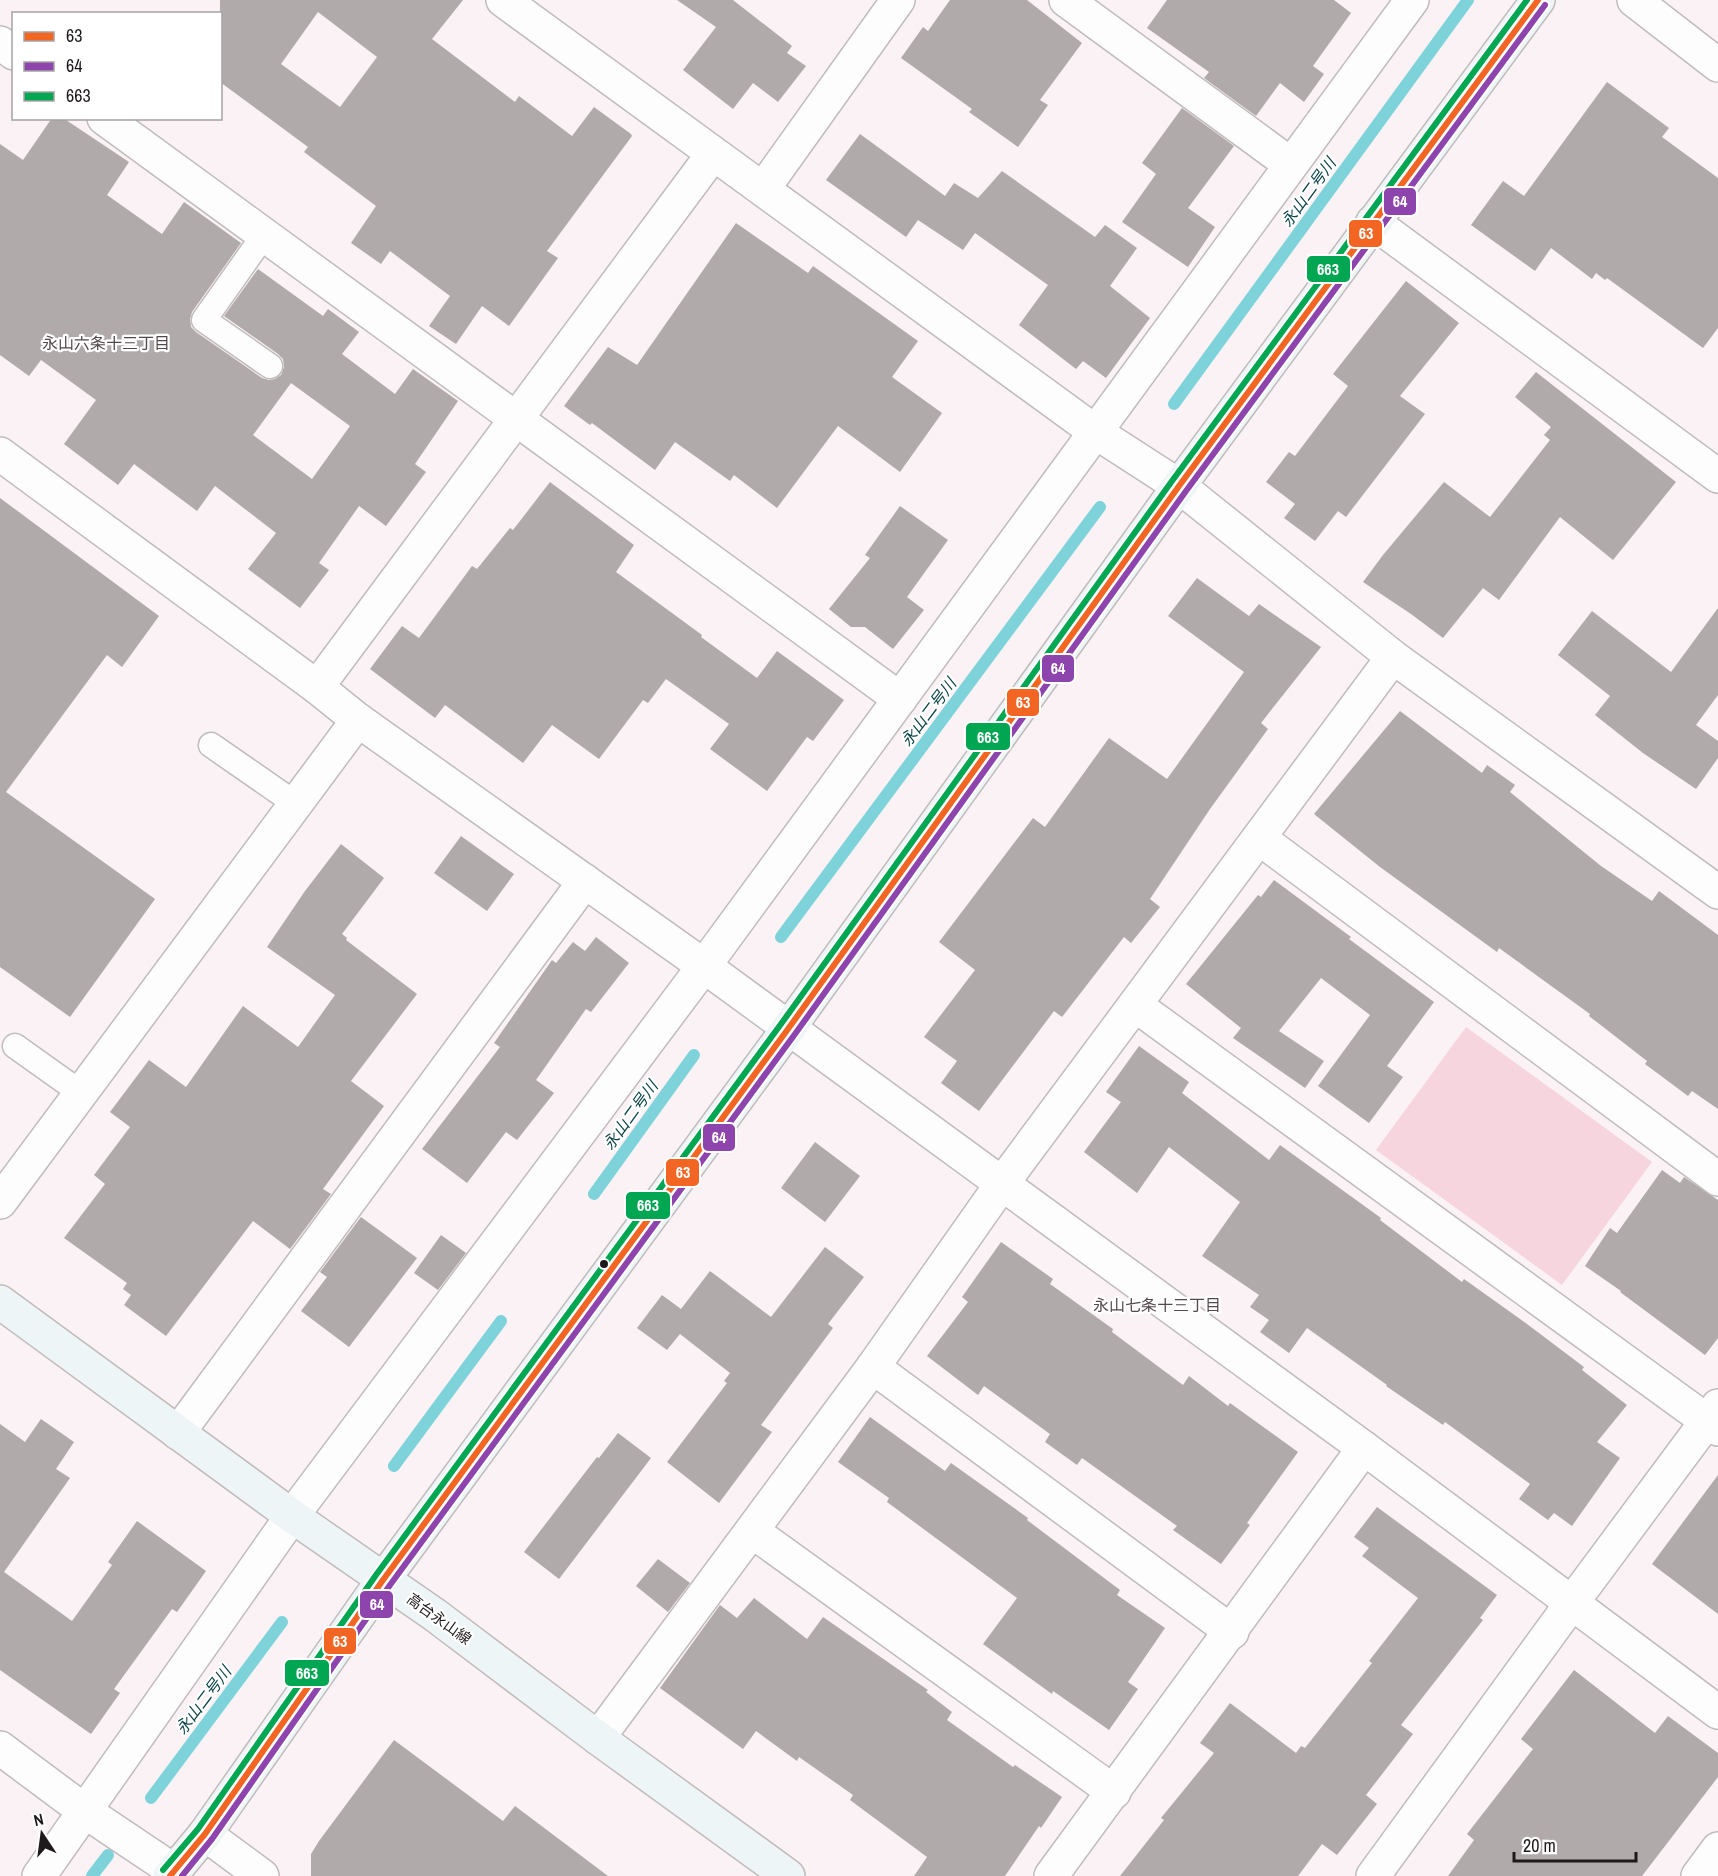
<svg xmlns="http://www.w3.org/2000/svg" width="1718" height="1876" viewBox="0 0 1718 1876" font-family="'Archivo Narrow','Noto Sans JP',sans-serif">
<style>
.green{fill:#f7d5de}
.lines{fill:none;stroke-linecap:round;stroke-linejoin:round}
.stream{stroke:#7dd3d9;stroke-width:12}
.building{fill:#b0aaab;fill-rule:evenodd}
.lane-casing{stroke:#c1bbbc;stroke-width:27}
.street-casing{stroke:#c1bbbc;stroke-width:36}
.secondary-casing{stroke:#c1bbbc;stroke-width:36}
.lane{stroke:#fefdfd;stroke-width:24}
.street{stroke:#fefdfd;stroke-width:33}
.secondary{stroke:#eef5f6;stroke-width:33}
.bus-1-casing{stroke:#fff;stroke-width:10}
.bus-2-casing{stroke:#fff;stroke-width:10}
.bus-3-casing{stroke:#fff;stroke-width:10}
.bus-1{stroke:#f26522;stroke-width:6}
.bus-2{stroke:#8e44ad;stroke-width:6}
.bus-3{stroke:#00a651;stroke-width:6}
.bus-dot{fill:#1e191a;stroke:#fff;stroke-width:2}
.labels{text-anchor:middle;stroke-width:4.5;stroke-linejoin:round;paint-order:stroke}
.street-label{font-size:15px;fill:#1e191a;stroke:#fff}
.water-label{font-size:16px;font-style:italic;fill:#0a4447;stroke:#fff}
.neighbourhood-label{font-size:16px;fill:#55494c;stroke:#fff}
.line-badge{stroke:#fff;stroke-width:2}
.badge-label{font-size:16px;text-anchor:middle;font-weight:bold;fill:#fff}
</style>
<rect width="100%" height="100%" fill="#faf2f4"/>
<polygon class="green" points="1466,1027 1652,1162 1562,1285 1376,1150"/>
<g class="lines">
<g class="stream">
<polyline points="1174,404 1468,0"/>
<polyline points="781,937 1100,507"/>
<polyline points="594,1194 694,1055"/>
<polyline points="394,1466 501,1321"/>
<polyline points="151,1798 282,1622"/>
<polyline points="92,1876 108,1855"/>
</g>
</g>
<g class="building">
<path d="M220,0H463L432,39L515,102L519,96L572,136L594,107L631,134L632,136L547,251L558,258L509,326L482,306L456,344L429,326L450,296L390,251L381,264L351,243L376,206L304,152L308,147L220,82ZM318,12L377,57L340,107L281,64Z"/>
<polygon points="677,0 733,0 792,46 787,53 806,66 778,102 753,83 733,109 683,70 716,27"/>
<polygon points="950,0 1027,0 1082,43 1040,100 1048,105 1018,147 969,112 972,109 901,58 923,27 928,31"/>
<polygon points="1167,0 1334,0 1351,13 1313,66 1324,74 1304,102 1280,83 1256,116 1204,78 1209,72 1147,28"/>
<polygon points="1607,82 1669,128 1662,137 1718,178 1718,328 1703,348 1607,278 1605,280 1596,273 1592,279 1551,248 1535,271 1471,225 1503,181 1524,196"/>
<polygon points="1182,108 1234,146 1188,208 1215,227 1188,267 1122,222 1156,174 1142,163"/>
<path d="M52,118H63L129,162L107,195L162,234L184,202L241,243L192,312L190,319L191,327L196,332L262,378L269,380L275,379L281,375L284,367L283,359L278,354L224,316L258,269L323,316L328,309L359,332L342,354L395,394L413,369L458,401L415,464L426,472L386,526L359,506L319,563L329,570L300,608L248,569L276,533L215,486L197,511L134,464L118,485L64,444L96,400L41,360L29,376L0,355V144L23,160ZM291,383L350,426L312,479L253,435Z"/>
<polygon points="860,134 945,196 954,183 978,198 1002,171 1095,237 1105,225 1137,248 1110,286 1150,318 1106,378 1083,361 1076,369 1019,325 1048,285 975,233 963,250 918,220 906,237 826,180"/>
<polygon points="736,223 808,273 813,266 918,341 892,377 942,413 900,472 838,426 777,508 734,475 730,481 675,442 655,470 592,423 590,425 564,406 608,347 637,365"/>
<polygon points="1406,281 1459,323 1400,396 1425,414 1346,517 1338,511 1315,541 1284,518 1295,504 1266,482 1289,452 1295,456 1348,386 1333,374"/>
<polygon points="1536,372 1676,482 1613,560 1560,517 1499,600 1483,588 1443,638 1411,614 1363,582 1383,555 1444,482 1490,517 1550,440 1544,435 1551,427 1515,397"/>
<polygon points="550,482 634,545 616,572 702,635 701,637 757,678 777,651 844,700 813,741 807,737 767,791 710,749 729,724 666,679 648,703 643,700 599,759 552,725 523,763 445,705 435,718 370,669 402,626 419,638 472,566 477,569 510,528 513,530"/>
<polygon points="0,498 159,616 122,667 107,655 6,792 155,899 70,1017 0,967"/>
<polygon points="900,506 948,540 907,597 924,610 893,649 865,627 851,627 829,609 870,558 865,555"/>
<polygon points="1197,578 1249,616 1259,604 1321,647 1261,723 1268,729 1210,809 1150,899 1160,907 1131,943 1124,937 1062,1017 1054,1011 979,1111 941,1083 957,1061 924,1037 975,970 939,942 1033,818 1045,827 1109,738 1167,779 1244,672 1168,616"/>
<polygon points="1718,608 1718,695 1696,725 1718,741 1718,758 1696,789 1643,753 1595,715 1610,696 1558,655 1592,611 1671,672"/>
<polygon points="1400,711 1482,773 1487,765 1515,785 1510,792 1601,866 1652,901 1659,891 1718,935 1718,1109 1692,1091 1688,1096 1645,1064 1647,1061 1589,1016 1590,1014 1499,948 1497,952 1380,867 1314,814"/>
<polygon points="461,836 514,874 487,911 434,873"/>
<polygon points="341,844 384,878 342,934 347,938 346,940 417,994 351,1081 384,1106 323,1189 331,1194 290,1249 253,1221 166,1336 124,1305 131,1295 123,1289 127,1283 64,1238 105,1184 94,1175 130,1127 110,1112 149,1060 186,1087 243,1006 298,1047 335,995 267,947 305,891"/>
<polygon points="1274,880 1351,937 1349,939 1434,1002 1387,1066 1403,1077 1369,1123 1318,1086 1370,1015 1321,978 1279,1031 1324,1061 1305,1088 1233,1038 1241,1028 1186,984 1258,895 1261,897"/>
<polygon points="596,937 629,963 591,1012 586,1009 536,1080 554,1093 517,1140 506,1132 467,1183 422,1149 500,1047 494,1043 552,960 556,963 573,942 585,951"/>
<polygon points="1139,1046 1189,1082 1182,1093 1269,1160 1280,1145 1381,1218 1380,1220 1462,1282 1464,1279 1527,1324 1584,1367 1582,1370 1627,1405 1597,1442 1620,1458 1572,1526 1554,1513 1548,1520 1519,1499 1530,1484 1445,1422 1443,1425 1386,1386 1387,1385 1307,1328 1289,1353 1260,1332 1269,1320 1250,1307 1259,1295 1202,1256 1240,1202 1169,1147 1137,1193 1084,1152 1121,1102 1106,1092"/>
<polygon points="815,1142 860,1176 825,1222 781,1188"/>
<polygon points="1662,1170 1680,1183 1684,1177 1718,1200 1718,1338 1705,1355 1620,1292 1621,1291 1585,1266 1610,1228 1617,1233"/>
<polygon points="361,1217 417,1258 349,1347 301,1311 327,1277 320,1272"/>
<polygon points="441,1235 466,1253 438,1290 414,1273"/>
<polygon points="1001,1242 1053,1279 1050,1284 1113,1329 1112,1332 1183,1385 1189,1376 1228,1406 1230,1403 1298,1452 1247,1523 1250,1525 1221,1564 1173,1530 1177,1526 1082,1458 1077,1465 1045,1442 1050,1434 984,1386 978,1395 927,1356 968,1302 962,1297"/>
<polygon points="825,1247 864,1277 828,1324 833,1328 761,1425 772,1432 719,1503 667,1462 727,1383 724,1381 730,1373 680,1334 667,1350 637,1328 662,1295 681,1309 710,1271 771,1317"/>
<polygon points="870,1417 945,1471 951,1463 1028,1518 1027,1520 1120,1590 1117,1595 1165,1628 1128,1682 1138,1689 1109,1730 1053,1691 1052,1694 983,1644 1017,1598 887,1502 889,1498 838,1462"/>
<polygon points="41,1419 74,1442 56,1469 70,1478 4,1572 72,1621 112,1565 108,1562 137,1521 206,1571 177,1612 172,1609 114,1689 120,1693 91,1734 0,1670 0,1424 25,1442"/>
<polygon points="618,1433 651,1458 559,1579 524,1552 597,1457 599,1458"/>
<polygon points="1718,1475 1718,1614 1652,1564"/>
<polygon points="1377,1507 1497,1595 1480,1618 1483,1620 1401,1725 1413,1734 1366,1795 1377,1804 1337,1855 1322,1844 1298,1876 1120,1876 1164,1820 1161,1818 1214,1753 1200,1743 1230,1703 1296,1753 1301,1746 1305,1748 1372,1663 1369,1661 1418,1598 1362,1556 1369,1548 1354,1537"/>
<polygon points="658,1559 690,1583 668,1612 636,1586"/>
<polygon points="754,1598 807,1639 823,1617 928,1690 926,1692 952,1712 947,1720 1013,1767 1015,1765 1062,1797 1041,1828 1039,1826 1005,1876 914,1876 927,1857 850,1800 853,1795 799,1757 797,1761 756,1731 743,1749 660,1688 720,1605 737,1618"/>
<polygon points="1574,1670 1655,1733 1668,1716 1718,1753 1718,1777 1642,1876 1448,1876 1474,1840 1467,1834 1533,1749 1521,1739"/>
<polygon points="394,1740 503,1821 515,1806 608,1876 311,1876 311,1854 319,1841"/>
</g>
<g class="lines">
<defs>
<g id="lane">
<polyline points="264,235 204,320 270,366"/>
<polyline points="211,745 296,804"/>
<polyline points="15,1046 81,1093"/>
</g>
<g id="street">
<polyline points="503,0 1097,433 1179,486 1393,657 1718,892"/>
<polyline points="1066,0 1290,164"/>
<polyline points="1634,0 1718,65"/>
<polyline points="0,43 14,53"/>
<polyline points="104,118 900,699"/>
<polyline points="763,189 898,0"/>
<polyline points="1373,222 1718,476"/>
<polyline points="0,454 317,687 358,720 704,966 1364,1448 1718,1712"/>
<polyline points="317,687 713,154"/>
<polyline points="1259,838 1718,1179"/>
<polyline points="1135,1005 1718,1429"/>
<polyline points="0,1202 358,720"/>
<polyline points="873,1367 1232,1632"/>
<polyline points="178,1433 585,881"/>
<polyline points="752,1531 1114,1792"/>
<polyline points="598,1738 873,1367 1001,1185 1393,657"/>
<polyline points="0,1748 86,1812 174,1871"/>
<polyline points="205,1834 262,1876"/>
<polyline points="39,1876 292,1516 704,966 1412,0"/>
<polyline points="1051,1876 1364,1448"/>
<polyline points="1373,1876 1571,1604 1718,1406"/>
<polyline points="1698,1876 1718,1849"/>
</g>
<g id="secondary">
<polyline points="0,1302 292,1516 435,1615 598,1738 788,1876"/>
<polyline points="170,1876 205,1834 383,1580 788,1029 1179,486 1538,0"/>
</g>
</defs>
<use href="#lane" class="lane-casing"/>
<use href="#street" class="street-casing"/>
<use href="#secondary" class="secondary-casing"/>
<use href="#lane" class="lane"/>
<use href="#street" class="street"/>
<use href="#secondary" class="secondary"/>
<defs>
<polyline id="bus-1" points="170,1876 205,1834 383,1580 788,1029 1179,486 1538,0"/>
<polyline id="bus-2" points="182,1876 212,1839 390,1585 795,1034 1186,491 1545,5"/>
<polyline id="bus-3" points="163,1870 198,1829 376,1575 781,1024 1172,481 1527,0"/>
</defs>
<use href="#bus-1" class="bus-1-casing"/>
<use href="#bus-2" class="bus-2-casing"/>
<use href="#bus-3" class="bus-3-casing"/>
<use href="#bus-1" class="bus-1"/>
<use href="#bus-2" class="bus-2"/>
<use href="#bus-3" class="bus-3"/>
</g>
<circle class="bus-dot" cx="604" cy="1264" r="5"/>
<g class="labels">
<g class="street-label">
<text transform="translate(439 1619) rotate(36)" y="5">高台永山線</text>
</g>
<g class="water-label">
<text transform="translate(1308 192) rotate(-54)" y="6">永山二号川</text>
<text transform="translate(928 712) rotate(-53)" y="6">永山二号川</text>
<text transform="translate(630 1115) rotate(-54)" y="6">永山二号川</text>
<text transform="translate(203 1700) rotate(-53)" y="6">永山二号川</text>
</g>
<g class="neighbourhood-label">
<text x="106" y="349">永山六条十三丁目</text>
<text x="1157" y="1311">永山七条十三丁目</text>
</g>
</g>
<g class="line-badge">
<rect x="1383" y="187" width="34" height="29" rx="6" fill="#8e44ad"/>
<rect x="1348" y="219" width="35" height="29" rx="6" fill="#f26522"/>
<rect x="1306" y="255" width="45" height="28" rx="6" fill="#00a651"/>
<rect x="1041" y="654" width="34" height="29" rx="6" fill="#8e44ad"/>
<rect x="1006" y="688" width="34" height="29" rx="6" fill="#f26522"/>
<rect x="965" y="722" width="46" height="29" rx="6" fill="#00a651"/>
<rect x="702" y="1123" width="34" height="29" rx="6" fill="#8e44ad"/>
<rect x="665" y="1158" width="35" height="29" rx="6" fill="#f26522"/>
<rect x="625" y="1191" width="46" height="29" rx="6" fill="#00a651"/>
<rect x="359" y="1590" width="35" height="29" rx="6" fill="#8e44ad"/>
<rect x="323" y="1627" width="34" height="28" rx="6" fill="#f26522"/>
<rect x="284" y="1659" width="46" height="28" rx="6" fill="#00a651"/>
</g>
<g class="badge-label">
<text x="1400" y="207">64</text>
<text x="1366" y="239">63</text>
<text x="1328" y="275">663</text>
<text x="1058" y="674">64</text>
<text x="1023" y="708">63</text>
<text x="988" y="743">663</text>
<text x="719" y="1143">64</text>
<text x="683" y="1178">63</text>
<text x="648" y="1211">663</text>
<text x="377" y="1610">64</text>
<text x="340" y="1647">63</text>
<text x="307" y="1679">663</text>
</g>
<rect x="12" y="12" width="210" height="108" fill="#ffffff" stroke="#a5a3a3" stroke-width="1.5"/>
<rect x="24" y="32" width="30" height="9" fill="#f26522" stroke="#a5a3a3" stroke-width="1.5"/>
<text x="66" y="42" font-size="18" fill="#1e191a">63</text>
<rect x="24" y="62" width="30" height="9" fill="#8e44ad" stroke="#a5a3a3" stroke-width="1.5"/>
<text x="66" y="72" font-size="18" fill="#1e191a">64</text>
<rect x="24" y="92" width="30" height="9" fill="#00a651" stroke="#a5a3a3" stroke-width="1.5"/>
<text x="66" y="102" font-size="18" fill="#1e191a">663</text>
<g transform="translate(42 1834) rotate(347)" stroke="#ffffff" stroke-width="4.5" paint-order="stroke">
<path d="M0-4.5L10 22L0 15L-10 22Z" fill="#1e191a"/>
<text y="-9" font-size="16" font-weight="bold" text-anchor="middle" fill="#1e191a">N</text>
</g>
<path d="M1514 1852v9h122v-9" fill="none" stroke="#1e191a" stroke-width="3"/>
<text x="1523" y="1852" font-size="18" fill="#1e191a" stroke="#ffffff" stroke-width="4.5" paint-order="stroke">20 m</text>
</svg>
